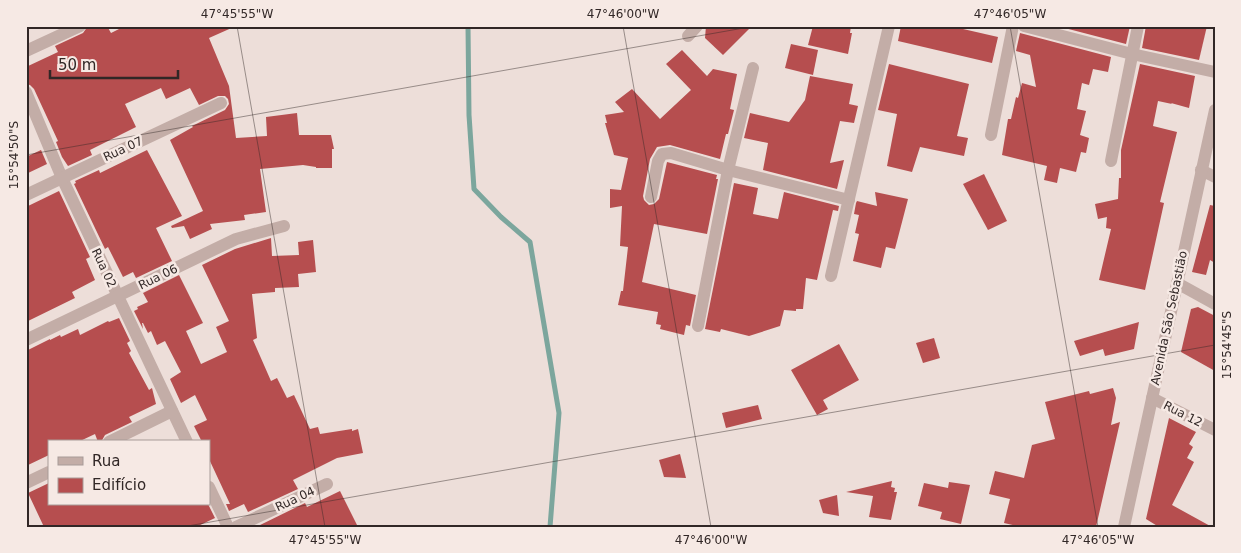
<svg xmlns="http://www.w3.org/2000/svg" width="1241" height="553" viewBox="0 0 1241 553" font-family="'DejaVu Sans',sans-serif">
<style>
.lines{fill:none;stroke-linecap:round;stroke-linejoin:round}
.stream{stroke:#7ca69d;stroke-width:5}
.building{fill:#b64e4f}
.minor{stroke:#c3ada7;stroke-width:12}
.tertiary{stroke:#c3ada7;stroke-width:12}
.ticks{fill:none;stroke:#312726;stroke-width:1;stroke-opacity:0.45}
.labels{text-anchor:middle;stroke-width:5;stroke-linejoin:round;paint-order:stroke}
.street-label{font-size:12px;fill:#312726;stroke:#f6e9e4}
.neatline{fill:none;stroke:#312726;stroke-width:2}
.ticks-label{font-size:12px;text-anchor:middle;fill:#312726}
</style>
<rect width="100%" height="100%" fill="#edded9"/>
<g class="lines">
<polyline class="stream" points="468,26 469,115 474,189 501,217 530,242 559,413 550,527"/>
</g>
<g class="building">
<polygon points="88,26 107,26 111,33 125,26 236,26 209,38 229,86 236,138 267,136 266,117 297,113 299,135 331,135 334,149 332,149 332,168 316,168 316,167 303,165 260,169 266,212 244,215 245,220 210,224 212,229 190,239 184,226 172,228 171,226 203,211 170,140 193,127 192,126 225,110 229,104 228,99 225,96 218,96 199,105 190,88 166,99 161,88 125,104 136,127 90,150 92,155 68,166 62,157 56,142 58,141 34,89 30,85 26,84 26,67 58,52 55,46 83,33"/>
<polygon points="706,26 752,26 723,55 705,38"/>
<polygon points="813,26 851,26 850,33 852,33 848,54 808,45"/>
<polygon points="901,26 950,26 998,37 992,63 898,41"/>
<polygon points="1057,26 1130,26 1126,44"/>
<polygon points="1146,26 1207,26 1199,60 1142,48"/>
<polygon points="1020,33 1111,57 1108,72 1093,69 1089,85 1082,83 1077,109 1086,111 1080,135 1089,138 1086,153 1081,152 1076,172 1060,168 1057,183 1044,180 1047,166 1002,155 1008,119 1011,119 1016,97 1018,98 1022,83 1036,87 1030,55 1016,51"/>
<polygon points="791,44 818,50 813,75 785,68"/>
<polygon points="682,50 707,76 713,69 737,74 730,109 734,110 728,134 726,134 720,159 670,145 657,147 650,159 643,196 644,200 649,205 654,204 659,199 667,162 717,175 716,179 718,179 707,234 654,224 642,282 696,295 690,326 686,325 684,335 660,329 661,325 656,324 658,312 618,305 621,291 623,291 628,247 620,246 622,206 610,208 610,189 621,190 628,158 614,155 605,123 607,123 605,115 624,112 615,102 632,89 660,119 691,90 666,64"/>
<polygon points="889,64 969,84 957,136 968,138 964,156 920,147 912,172 887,166 897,114 878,110"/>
<polygon points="1140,64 1195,76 1189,108 1171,103 1172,104 1158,101 1153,126 1177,132 1160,202 1164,203 1145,290 1099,280 1111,229 1106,228 1107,217 1098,219 1095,204 1118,199 1119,178 1121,178 1121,150"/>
<polygon points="810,76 853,84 849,104 858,106 854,123 840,121 830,163 844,160 837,189 763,170 768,143 744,138 750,113 789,122 805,100"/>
<polygon points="41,150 47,164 26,174 26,157"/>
<polygon points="147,150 182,216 156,228 172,261 136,278 133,272 123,277 108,247 105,249 74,184 76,183 75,181 99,170 100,173"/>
<polygon points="984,174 1007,221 988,230 963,184"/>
<polygon points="734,183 758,188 753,214 778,219 784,192 839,206 838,211 833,210 817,280 806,278 803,309 796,309 796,311 784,310 780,326 749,336 721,329 720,332 705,329"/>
<polygon points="59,191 90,257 86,259 95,280 72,292 75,298 26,322 26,207"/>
<polygon points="875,192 908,199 895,249 886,247 881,268 853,261 859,234 855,233 859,215 854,214 856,203 857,201 877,206"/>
<polygon points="1210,205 1215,206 1215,263 1210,260 1206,275 1192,272"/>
<polygon points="271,238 272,256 299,255 298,242 313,240 316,272 298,274 299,287 275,288 275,292 252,294 257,338 253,340 271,381 277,378 287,398 294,395 310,429 318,427 320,434 352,429 352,431 358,429 363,453 337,458 293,480 298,489 248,512 244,504 229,511 226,504 230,504 209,459 209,442 202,442 194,426 207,420 195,395 181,403 170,379 181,372 165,341 157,345 151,331 148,333 143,323 142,323 143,329 134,311 138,309 137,307 148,302 143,293 179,275 203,323 186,331 201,364 227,352 216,327 229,321 202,265 235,249"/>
<polygon points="1198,307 1215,316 1215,371 1181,352 1191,309"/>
<polygon points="119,318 130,341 127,343 131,351 129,353 149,390 152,388 156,404 129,417 132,422 105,435 101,442 98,442 95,434 78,442 49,442 49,455 26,466 26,351 50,339 50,340 60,335 61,337 78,329 80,335 108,321 109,322"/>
<polygon points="1139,322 1134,349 1105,356 1103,349 1080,356 1074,341"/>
<polygon points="934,338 940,358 923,363 916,343"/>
<polygon points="839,344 859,380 823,400 828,409 817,415 791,370"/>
<polygon points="1113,388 1116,398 1111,425 1120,422 1096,527 1021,527 1004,523 1010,499 989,494 995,471 1024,478 1032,445 1055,439 1045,402 1089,391 1090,394"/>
<polygon points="758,405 762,419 726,428 722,413"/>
<polygon points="1169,418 1196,432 1189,444 1193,447 1187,458 1194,462 1172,505 1212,527 1159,527 1146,519"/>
<polygon points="680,454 686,478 664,477 659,460"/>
<polygon points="892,481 891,487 895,488 894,492 897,492 891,520 869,517 873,496 846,492"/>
<polygon points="949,482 970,485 961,524 940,519 942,512 918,506 924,483 948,488"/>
<polygon points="49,483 49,504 208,504 215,518 196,527 44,527 28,493"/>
<polygon points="340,491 358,527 256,527 305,503 307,507"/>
<polygon points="837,495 839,516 823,513 819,500"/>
</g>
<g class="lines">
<g class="minor">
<polyline points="1024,26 1132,54 1215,72"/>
<polyline points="688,36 697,26"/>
<polyline points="26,51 80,26"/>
<polyline points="26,92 62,178 187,442"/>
<polyline points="991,135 1013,26"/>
<polyline points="1111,161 1138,26"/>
<polyline points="1201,170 1215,177"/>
<polyline points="26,195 221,103"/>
<polyline points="651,197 658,161 662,154 671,153 728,170 849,200"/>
<polyline points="831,276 889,26"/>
<polyline points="1177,283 1215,304"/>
<polyline points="698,326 728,170 753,68"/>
<polyline points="26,340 236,239 284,226"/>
<polyline points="1152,398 1215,430"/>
<polyline points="109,442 172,411"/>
<polyline points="26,483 49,472"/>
<polyline points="209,487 228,527"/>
<polyline points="236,527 327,484"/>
</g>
<polyline class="tertiary" points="1124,527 1215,110"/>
</g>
<path class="ticks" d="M237,26L325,527M623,26L711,527M1010,26L1098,527M26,155L755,26M182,527L1215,345"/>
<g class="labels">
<g class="street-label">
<text transform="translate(123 149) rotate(-25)" y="4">Rua 07</text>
<text transform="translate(104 268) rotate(65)" y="4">Rua 02</text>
<text transform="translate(158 277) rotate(-26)" y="4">Rua 06</text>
<text transform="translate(1169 318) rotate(-78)" y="4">Avenida São Sebastião</text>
<text transform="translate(1183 414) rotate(27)" y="4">Rua 12</text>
<text transform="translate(295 499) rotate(-25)" y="4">Rua 04</text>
</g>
</g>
<rect width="1241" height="553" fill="none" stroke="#f6e9e4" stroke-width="55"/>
<rect x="48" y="440" width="162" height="65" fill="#f6e9e4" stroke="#a79b98"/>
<rect x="58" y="457" width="25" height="8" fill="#c3ada7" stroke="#a79b98"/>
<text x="92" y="466" font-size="15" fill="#312726">Rua</text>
<rect x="58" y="478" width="25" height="15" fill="#b64e4f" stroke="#a79b98"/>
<text x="92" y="490" font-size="15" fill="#312726">Edifício</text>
<path d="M50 70v8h128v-8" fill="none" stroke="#312726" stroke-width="2.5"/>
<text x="58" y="70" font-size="15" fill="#312726" stroke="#f6e9e4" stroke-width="4" paint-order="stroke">50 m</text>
<rect x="28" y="28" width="1186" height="498" class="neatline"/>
<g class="ticks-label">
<text x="237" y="18">47°45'55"W</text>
<text x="623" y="18">47°46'00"W</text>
<text x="1010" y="18">47°46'05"W</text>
<text transform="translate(14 155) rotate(-90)" y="4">15°54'50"S</text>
<text transform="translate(1227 345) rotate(-90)" y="4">15°54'45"S</text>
<text x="325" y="544">47°45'55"W</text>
<text x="711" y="544">47°46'00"W</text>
<text x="1098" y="544">47°46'05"W</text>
</g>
</svg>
